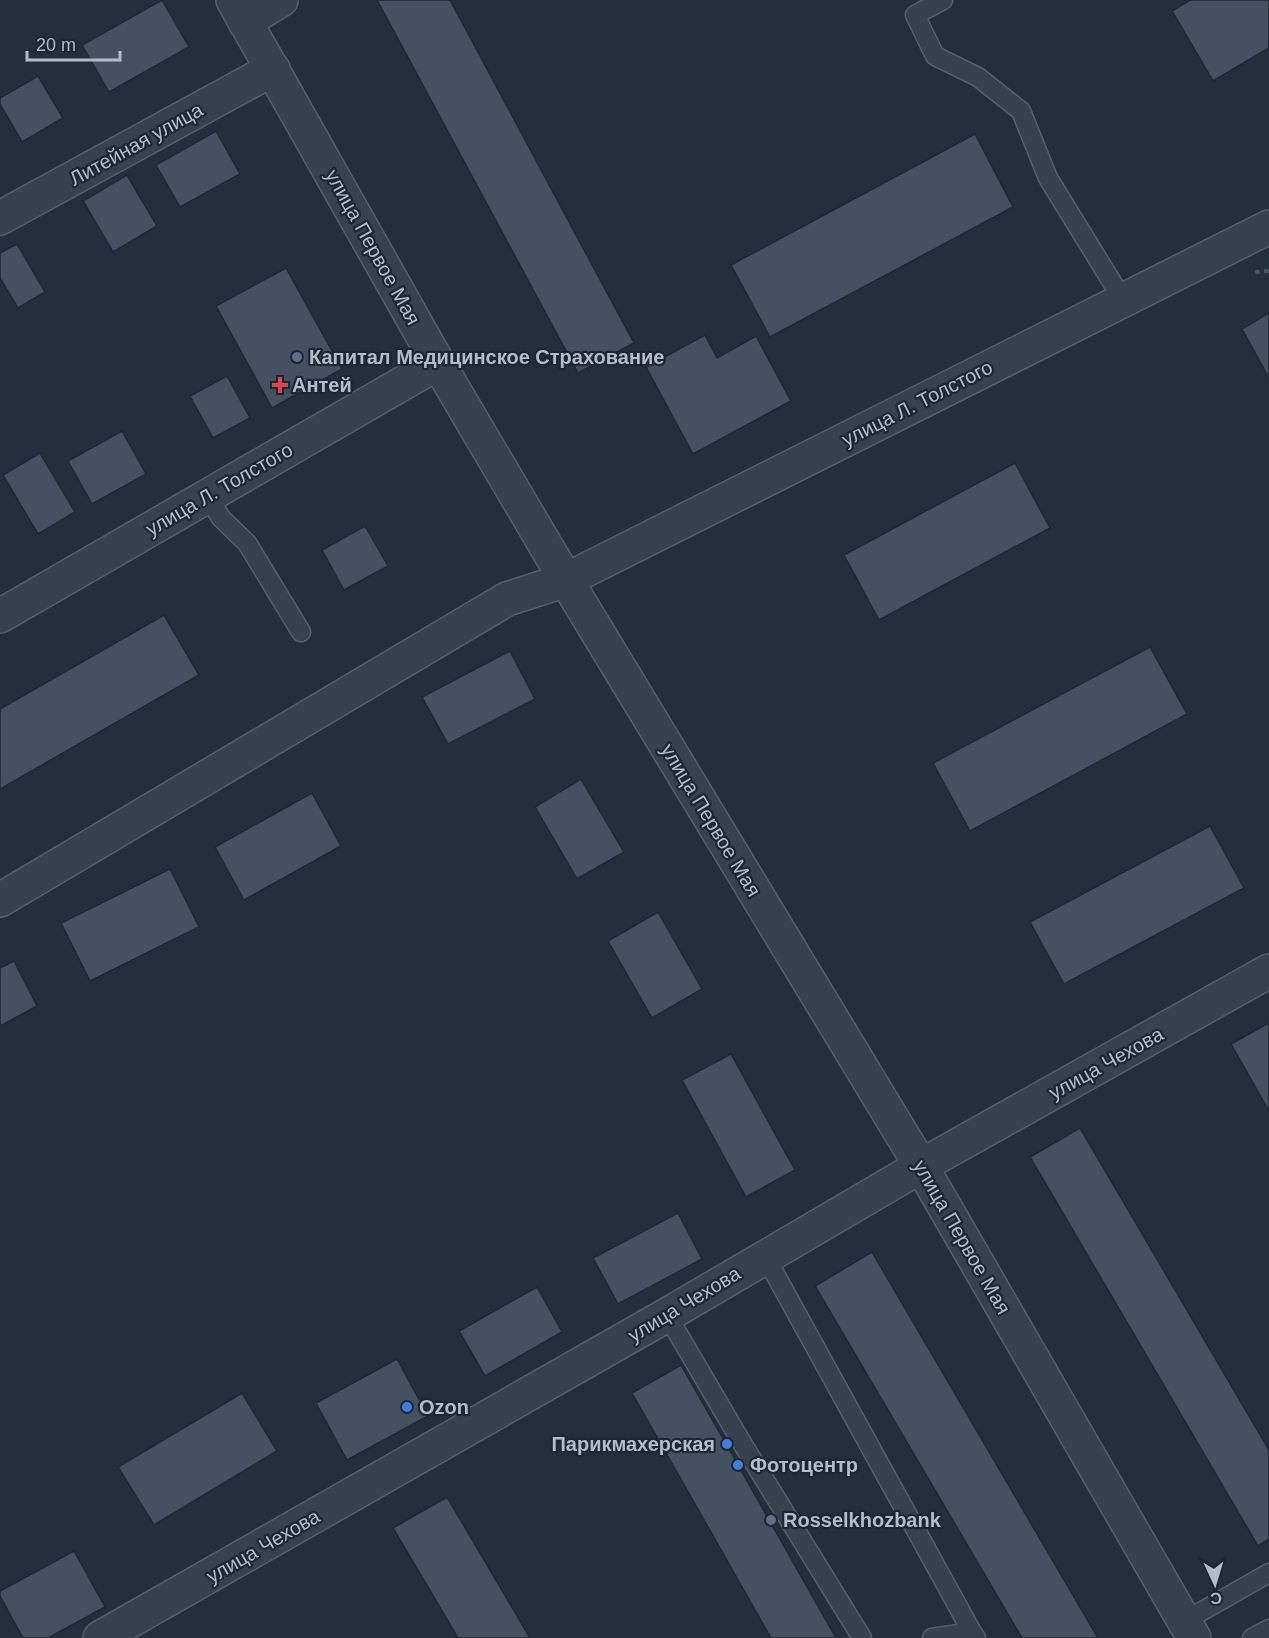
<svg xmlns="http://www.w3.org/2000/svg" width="1269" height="1638" viewBox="0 0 1269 1638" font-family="Helvetica,sans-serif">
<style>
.building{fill:#455162;stroke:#1f2835;stroke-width:1.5}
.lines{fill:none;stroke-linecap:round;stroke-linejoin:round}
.service-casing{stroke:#565f6c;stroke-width:21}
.minor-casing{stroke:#565f6c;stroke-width:36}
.tertiary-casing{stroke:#565f6c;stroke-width:36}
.path{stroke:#44595c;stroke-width:4;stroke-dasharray:4.5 4.5;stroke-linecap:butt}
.service{stroke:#38414e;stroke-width:18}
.minor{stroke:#38414e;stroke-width:33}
.tertiary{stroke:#38414e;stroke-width:33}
.service-dot{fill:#5c6f8a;stroke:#1d2633;stroke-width:2}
.health-dot{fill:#e0444e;stroke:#1d2633;stroke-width:2}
.shop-dot{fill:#3f7fe0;stroke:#1d2633;stroke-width:2}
.labels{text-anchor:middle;stroke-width:4.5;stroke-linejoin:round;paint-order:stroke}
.street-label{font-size:20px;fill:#b4bcc9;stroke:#1d2633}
.poi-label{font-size:20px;font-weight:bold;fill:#b4bcc9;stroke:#1d2633;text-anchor:start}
</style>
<rect width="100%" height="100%" fill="#242f3e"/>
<g class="building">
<polygon points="162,0 189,47 109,92 82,45"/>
<polygon points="377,0 450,0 634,343 578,373"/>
<polygon points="1190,0 1269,0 1269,48 1213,81 1172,11"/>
<polygon points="38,76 63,118 22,142 0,104 0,98"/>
<polygon points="216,131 240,174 180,207 156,165"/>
<polygon points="975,134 1013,207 770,337 731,265"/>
<polygon points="127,175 157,226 113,252 83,201"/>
<polygon points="17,244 45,292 18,308 0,278 0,253"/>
<polygon points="286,268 342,369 272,408 216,306"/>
<polygon points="1269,313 1269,378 1242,329"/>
<polygon points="705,335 717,358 756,336 791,401 693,454 646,367"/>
<polygon points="227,376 250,418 213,438 190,396"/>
<polygon points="122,431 146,474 92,504 68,461"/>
<polygon points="40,453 75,512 38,534 3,475"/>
<polygon points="1015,463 1050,528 879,620 844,555"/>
<polygon points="365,526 388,566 344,590 322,550"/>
<polygon points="164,615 199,675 0,789 0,709"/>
<polygon points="1150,647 1187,714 970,831 933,763"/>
<polygon points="510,651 535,699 448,744 422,697"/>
<polygon points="581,779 624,852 577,879 535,807"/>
<polygon points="312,793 341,846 244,900 215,847"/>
<polygon points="1210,826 1244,888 1064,984 1030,922"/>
<polygon points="170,869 199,927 90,981 61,923"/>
<polygon points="658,912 702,989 652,1018 608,941"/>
<polygon points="14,961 37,1006 0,1026 0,968"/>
<polygon points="1269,1023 1269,1111 1231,1044"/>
<polygon points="731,1054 795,1170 746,1197 682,1080"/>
<polygon points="1080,1128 1269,1450 1269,1539 1258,1546 1030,1157"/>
<polygon points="678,1213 702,1259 618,1304 593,1258"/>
<polygon points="872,1252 1098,1638 1022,1638 815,1286"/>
<polygon points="537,1287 562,1332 485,1376 459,1331"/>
<polygon points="397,1359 428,1416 347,1460 316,1403"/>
<polygon points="681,1365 738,1465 836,1638 771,1638 632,1393"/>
<polygon points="242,1393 277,1451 154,1525 118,1467"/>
<polygon points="447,1497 530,1638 458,1638 393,1528"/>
<polygon points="74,1551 105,1607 48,1638 23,1638 0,1596 0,1591"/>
</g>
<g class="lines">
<defs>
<g id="service">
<polyline points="943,0 915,15 935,56 978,77 1021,111 1048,178 1123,300"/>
<polyline points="207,495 221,518 247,543 301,632"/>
<polyline points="765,1256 972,1632"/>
<polyline points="667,1315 742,1443 862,1638"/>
<polyline points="1183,1622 1269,1573"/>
<polyline points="932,1638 972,1632 976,1638"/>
<polyline points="1252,1638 1269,1629"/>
</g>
<g id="minor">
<polyline points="245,22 281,0"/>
<polyline points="0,218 273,69"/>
<polyline points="0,616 438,363"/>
<polyline points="0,900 507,599 566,580 1269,227"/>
<polyline points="100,1638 667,1315 921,1166 1269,971"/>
</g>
<polyline id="tertiary" points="233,0 438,363 566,580 921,1166 1194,1638"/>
</defs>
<use href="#service" class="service-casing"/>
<use href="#minor" class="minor-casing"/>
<use href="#tertiary" class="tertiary-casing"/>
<polyline class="path" points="1255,272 1269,271"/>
<use href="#service" class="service"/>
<use href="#minor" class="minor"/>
<use href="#tertiary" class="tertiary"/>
</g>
<g class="service-dot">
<circle cx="297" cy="357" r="6"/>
<circle cx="771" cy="1520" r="6"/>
</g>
<path class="health-dot" d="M277 376h6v6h6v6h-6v6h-6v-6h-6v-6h6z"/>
<g class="shop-dot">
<circle cx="407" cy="1407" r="6"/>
<circle cx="727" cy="1444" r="6"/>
<circle cx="738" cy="1465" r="6"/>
</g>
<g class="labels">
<g class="street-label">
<text transform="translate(136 144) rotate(-29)" y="7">Литейная улица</text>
<text transform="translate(373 247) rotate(61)" y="7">улица Первое Мая</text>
<text transform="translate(917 403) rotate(-27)" y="7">улица Л. Толстого</text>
<text transform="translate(219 489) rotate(-30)" y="7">улица Л. Толстого</text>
<text transform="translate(711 820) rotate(59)" y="7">улица Первое Мая</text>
<text transform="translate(1106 1063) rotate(-29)" y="7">улица Чехова</text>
<text transform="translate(962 1237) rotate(60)" y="7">улица Первое Мая</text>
<text transform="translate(684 1304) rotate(-31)" y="7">улица Чехова</text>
<text transform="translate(263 1546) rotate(-30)" y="7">улица Чехова</text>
</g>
<g class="poi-label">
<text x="309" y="364">Капитал Медицинское Страхование</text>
<text x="292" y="392">Антей</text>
<text x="419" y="1414">Ozon</text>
<text x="715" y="1451" text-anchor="end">Парикмахерская</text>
<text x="750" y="1472">Фотоцентр</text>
<text x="783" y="1527">Rosselkhozbank</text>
</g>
</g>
<g transform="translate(1215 1584) rotate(176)" stroke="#1d2633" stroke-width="4.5" paint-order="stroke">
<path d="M0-4.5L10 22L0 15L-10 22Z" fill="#b4bcc9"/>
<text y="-9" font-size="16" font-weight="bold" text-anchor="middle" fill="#b4bcc9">С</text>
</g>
<path d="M27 51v9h93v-9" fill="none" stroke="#b4bcc9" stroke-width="3"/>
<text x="36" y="51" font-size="18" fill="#b4bcc9" stroke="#1d2633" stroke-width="4.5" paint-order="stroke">20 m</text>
</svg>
